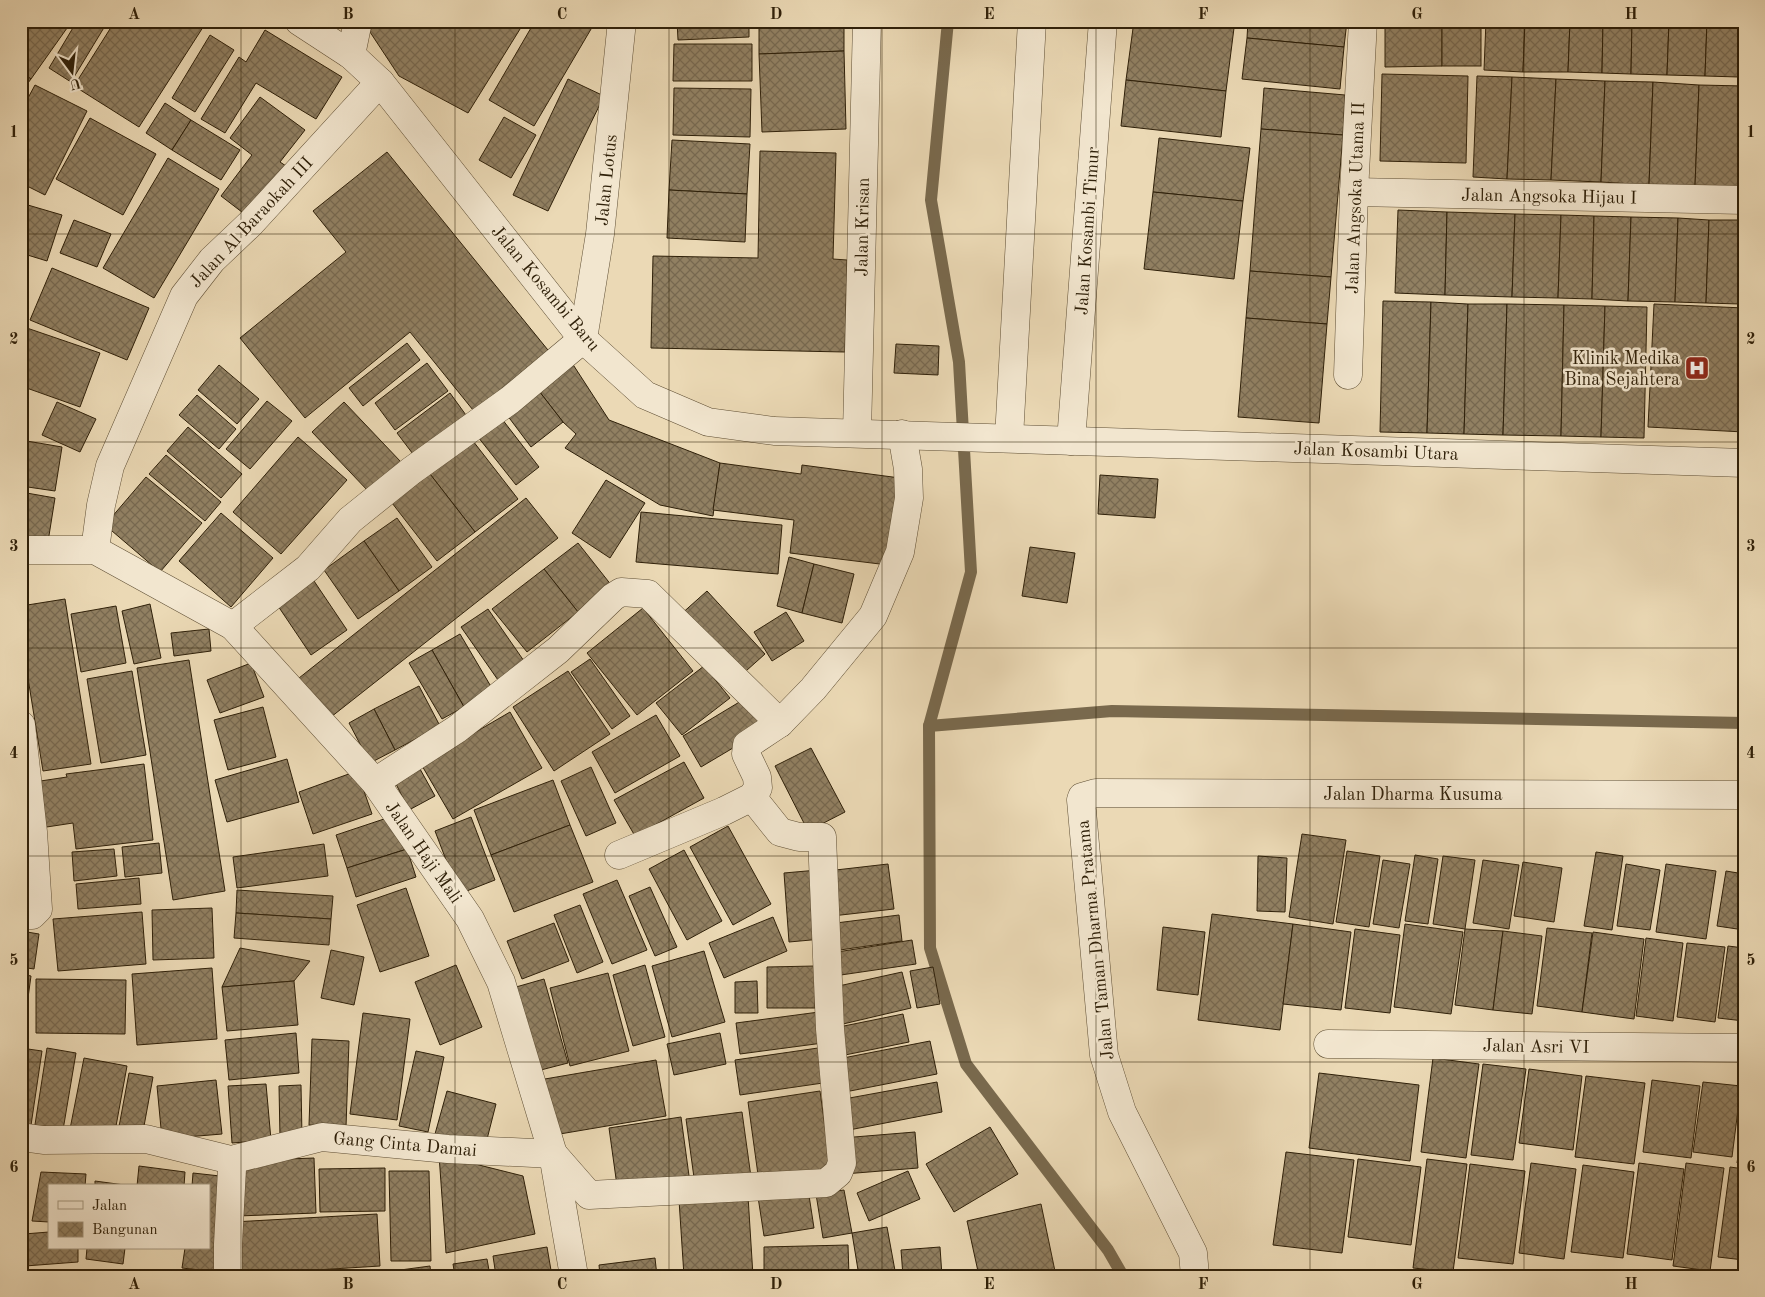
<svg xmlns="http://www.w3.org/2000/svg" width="1765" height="1297" viewBox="0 0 1765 1297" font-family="'Old Standard TT',serif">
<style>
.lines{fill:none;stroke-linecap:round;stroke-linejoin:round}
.stream{stroke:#79694d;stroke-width:12}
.building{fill:url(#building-cross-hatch);stroke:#2f2009}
.minor-casing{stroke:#5e4e34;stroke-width:29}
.minor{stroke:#f2e6cf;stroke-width:28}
.grid{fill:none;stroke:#2f2009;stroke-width:1;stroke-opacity:0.55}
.labels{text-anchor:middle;stroke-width:5;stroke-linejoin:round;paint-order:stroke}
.street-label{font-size:18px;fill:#2f2009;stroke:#f2e6cf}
.poi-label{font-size:18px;fill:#2f2009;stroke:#f2e6cf;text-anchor:end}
.neatline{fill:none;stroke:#2f2009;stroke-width:2}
.grid-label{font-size:16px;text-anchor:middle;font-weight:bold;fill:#2f2009}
</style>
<defs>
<pattern id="building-cross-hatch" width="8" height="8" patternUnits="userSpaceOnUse" patternTransform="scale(1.25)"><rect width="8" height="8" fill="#918062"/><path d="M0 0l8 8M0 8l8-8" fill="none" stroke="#77684f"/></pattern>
</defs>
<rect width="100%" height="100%" fill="#ebd9b5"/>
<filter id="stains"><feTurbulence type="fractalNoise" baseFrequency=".004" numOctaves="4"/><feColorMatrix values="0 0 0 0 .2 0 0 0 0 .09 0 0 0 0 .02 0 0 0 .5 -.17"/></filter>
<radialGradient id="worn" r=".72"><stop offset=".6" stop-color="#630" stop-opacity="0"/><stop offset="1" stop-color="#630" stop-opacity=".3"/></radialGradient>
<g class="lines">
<g class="stream">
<polyline points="948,21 931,200 959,362 971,572 929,726 930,948 966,1064 1108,1250 1123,1276"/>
<polyline points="929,726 1112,711 1744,723"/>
</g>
</g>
<g class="building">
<polygon points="21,21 72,21 31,79 21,72"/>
<polygon points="77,21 108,21 71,82 49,68"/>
<polygon points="115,21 207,21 139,127 74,86"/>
<polygon points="373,21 525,21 468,113 399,76 370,32"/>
<polygon points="535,21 589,21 594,24 534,126 489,100"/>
<polygon points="677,21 749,21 749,37 678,40"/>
<polygon points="759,21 844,21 844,51 759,54"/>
<polygon points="1134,21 1177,21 1234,28 1226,91 1126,80"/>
<polygon points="1177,21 1234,21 1234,28"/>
<polygon points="1248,21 1347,21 1344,47 1247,38"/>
<polygon points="1385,21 1442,21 1442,66 1385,67"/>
<rect x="1442" y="21" width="39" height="45"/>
<polygon points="1486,21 1525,21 1523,72 1484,70"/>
<polygon points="1525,21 1570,21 1568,72 1523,72"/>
<polygon points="1570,21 1603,21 1602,73 1568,72"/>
<polygon points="1603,21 1632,21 1631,74 1602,73"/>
<polygon points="1632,21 1669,21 1667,75 1631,74"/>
<polygon points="1669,21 1707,21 1705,76 1667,75"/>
<polygon points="1707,21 1741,21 1739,77 1705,76"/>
<polygon points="1741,21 1744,21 1744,77 1739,77"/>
<polygon points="265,30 342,77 316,119 256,83 225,133 201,119 239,57 246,62"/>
<polygon points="210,35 234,50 195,112 172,98"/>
<polygon points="1247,38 1344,47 1340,89 1242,79"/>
<polygon points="674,44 752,44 752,81 673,81"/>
<polygon points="844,51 846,129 762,132 759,54"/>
<polygon points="21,72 31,79 21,92"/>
<polygon points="1382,74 1468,76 1466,163 1380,161"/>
<polygon points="1477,76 1512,77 1507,179 1473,177"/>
<polygon points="1512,77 1556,79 1551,180 1507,179"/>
<polygon points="568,79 604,96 548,211 513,195"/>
<polygon points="1556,79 1605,81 1601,182 1551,180"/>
<polygon points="1126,80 1226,91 1221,137 1121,126"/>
<polygon points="1605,81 1653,82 1649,185 1601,182"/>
<polygon points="1653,82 1699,85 1695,186 1649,185"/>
<polygon points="35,85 87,111 45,195 21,183 21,111"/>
<polygon points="1699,85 1744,86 1744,188 1695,186"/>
<polygon points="674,88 751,89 750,137 673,135"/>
<polygon points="1264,88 1345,95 1343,135 1261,129"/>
<polygon points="260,97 305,130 280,162 289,168 251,219 221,196 252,155 230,138"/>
<polygon points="165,103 191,120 172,150 146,133"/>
<polygon points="504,117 536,135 511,178 479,160"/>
<polygon points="90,118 156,154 123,215 56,179"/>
<polygon points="191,120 240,150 221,180 172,150"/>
<polygon points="1261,129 1343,135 1331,277 1250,271"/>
<polygon points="1159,138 1250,148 1243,201 1153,192"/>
<polygon points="672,140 750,144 747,194 669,190"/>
<polygon points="760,151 836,153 833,259 847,260 845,352 651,348 653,256 758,258"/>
<polygon points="387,152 552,355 477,415 410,332 305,418 240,338 346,252 313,211"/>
<polygon points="168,158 219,189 154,298 103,268"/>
<polygon points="669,190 747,194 745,242 667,238"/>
<polygon points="1153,192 1243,201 1234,279 1144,269"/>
<polygon points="21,203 62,215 47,261 21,253"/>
<polygon points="1398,210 1447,212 1445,295 1395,293"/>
<polygon points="1447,212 1515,214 1512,297 1445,295"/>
<polygon points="1515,214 1561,215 1558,298 1512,297"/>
<polygon points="1561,215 1594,216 1592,299 1558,298"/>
<polygon points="1594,216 1631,217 1628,301 1592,299"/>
<polygon points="1631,217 1678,218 1675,302 1628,301"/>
<polygon points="1678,218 1709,220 1706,303 1675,302"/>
<polygon points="74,220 111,234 97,267 60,253"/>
<polygon points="1709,220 1743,220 1740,304 1706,303"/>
<polygon points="1743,220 1744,220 1744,304 1740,304"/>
<polygon points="52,268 149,308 127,360 30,320"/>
<polygon points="1250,271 1331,277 1327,324 1246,318"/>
<polygon points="1383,301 1431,302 1427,433 1380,432"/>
<polygon points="1431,302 1468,304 1464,434 1427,433"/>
<polygon points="1468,304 1507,304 1503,435 1464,434"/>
<polygon points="1507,304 1564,305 1561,436 1503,435"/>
<polygon points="1654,304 1744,308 1744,432 1648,427"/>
<polygon points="1564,305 1605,306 1601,437 1561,436"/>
<polygon points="1605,306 1647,307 1644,438 1601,437"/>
<polygon points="1246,318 1327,324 1319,423 1238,417"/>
<polygon points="21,326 100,353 80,407 21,386"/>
<polygon points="407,343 420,360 363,406 349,388"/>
<polygon points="896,344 939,346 938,375 894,373"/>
<polygon points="427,363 448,391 395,430 375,403"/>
<polygon points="572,363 609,420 720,463 713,516 660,505 565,448 576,434 563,422 539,391"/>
<polygon points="219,365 259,399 237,424 198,390"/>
<polygon points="539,391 563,422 531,447 507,415"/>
<polygon points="450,393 471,422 419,462 397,433"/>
<polygon points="197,395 236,429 219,449 179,415"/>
<polygon points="267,401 292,421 250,469 226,449"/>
<polygon points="57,402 96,419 80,452 42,435"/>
<polygon points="344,402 401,462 369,492 312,432"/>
<polygon points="502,419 539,467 516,485 478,437"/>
<polygon points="188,427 242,474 221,498 167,451"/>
<polygon points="298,437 347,480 281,554 233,512"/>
<polygon points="21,440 62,447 55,491 21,486"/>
<polygon points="473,441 518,499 475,532 430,474"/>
<polygon points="166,455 221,502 205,521 149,474"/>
<polygon points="720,463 801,474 802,465 900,478 888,565 790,553 794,520 713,510"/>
<polygon points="430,474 475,532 437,561 392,503"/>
<polygon points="1100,475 1158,479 1155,518 1098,514"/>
<polygon points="146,477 202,523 160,572 105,525"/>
<polygon points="606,480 645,503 610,558 572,533"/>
<polygon points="21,492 55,498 47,548 21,543"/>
<polygon points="526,498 558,538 331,717 299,678"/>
<polygon points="641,512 782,525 778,574 636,562"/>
<polygon points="221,513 273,558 231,607 179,561"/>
<polygon points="397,518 432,567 399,591 364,541"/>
<polygon points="364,541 399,591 358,619 324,570"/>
<polygon points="578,543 612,586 578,612 544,569"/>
<polygon points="1030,547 1075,553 1067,603 1022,596"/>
<polygon points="789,557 814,564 802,613 777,606"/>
<polygon points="814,564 854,574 842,623 802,613"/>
<polygon points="544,569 578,612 527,652 492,609"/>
<polygon points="312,578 347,630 311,655 276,603"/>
<polygon points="707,591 765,654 737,679 679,616"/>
<polygon points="65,599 91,764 43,771 21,635 21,606"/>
<polygon points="150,604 161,658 134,664 122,611"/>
<polygon points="116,606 126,663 81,672 71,614"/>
<polygon points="643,608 693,671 637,715 587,653"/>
<polygon points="488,609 524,661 498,680 461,627"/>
<polygon points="786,612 804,641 772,661 754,632"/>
<polygon points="209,629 211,651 174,656 171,633"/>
<polygon points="460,634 493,690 464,707 432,650"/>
<polygon points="432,650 464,707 442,719 409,663"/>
<polygon points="590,659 630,716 612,729 571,672"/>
<polygon points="189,660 225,891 173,900 137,668"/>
<polygon points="251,663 264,697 220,713 207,680"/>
<polygon points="704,666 730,698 682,735 656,703"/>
<polygon points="132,671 146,755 101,763 87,679"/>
<polygon points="568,671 610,734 554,771 513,707"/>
<polygon points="419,686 440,726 395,750 374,709"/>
<polygon points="751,695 770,726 701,767 683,736"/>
<polygon points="263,707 276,757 228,770 214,720"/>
<polygon points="374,709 395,750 370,763 349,723"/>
<polygon points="510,712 542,768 453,819 421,764"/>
<polygon points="656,715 680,756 615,793 592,752"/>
<polygon points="811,748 845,812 808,831 775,766"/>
<polygon points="287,759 299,802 227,822 215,780"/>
<polygon points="684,762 704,798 635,836 614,800"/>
<polygon points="144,764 153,840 76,849 73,823 40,828 34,782 67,777 66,774"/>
<polygon points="591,767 616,823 586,836 561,781"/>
<polygon points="420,769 435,796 409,810 395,782"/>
<polygon points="357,771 372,814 313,834 299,792"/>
<polygon points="553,780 570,825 491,855 474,810"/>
<polygon points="396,815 407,849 347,868 336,835"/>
<polygon points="471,817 495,880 459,894 435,831"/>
<polygon points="570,825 593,882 514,912 491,855"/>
<polygon points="728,826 771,904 733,925 690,847"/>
<polygon points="1302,834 1346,840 1333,924 1289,917"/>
<polygon points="159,843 162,873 125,877 122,847"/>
<polygon points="324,844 328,876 237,888 233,857"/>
<polygon points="114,849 117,876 74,881 72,852"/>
<polygon points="407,849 416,877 356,897 347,868"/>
<polygon points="684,850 722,921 687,940 649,869"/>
<polygon points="1347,851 1380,856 1369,927 1336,922"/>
<polygon points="1596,852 1623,856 1612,930 1584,926"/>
<polygon points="1415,855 1438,859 1428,924 1405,921"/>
<polygon points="1258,856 1287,858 1285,912 1257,911"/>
<polygon points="1443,856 1475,860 1465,929 1433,924"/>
<polygon points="1383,860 1410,864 1399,928 1373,924"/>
<polygon points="1483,860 1519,865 1509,929 1473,923"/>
<polygon points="1523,862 1562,868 1554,922 1514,916"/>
<polygon points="888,864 894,909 832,916 827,871"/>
<polygon points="1626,864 1660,870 1650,930 1617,926"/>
<polygon points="1666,864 1716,871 1706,939 1656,932"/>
<polygon points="818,870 822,939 789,942 784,873"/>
<polygon points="1726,871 1744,874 1744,930 1717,926"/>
<polygon points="139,878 141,904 78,909 76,884"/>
<polygon points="617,880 647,950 612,964 583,894"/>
<polygon points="650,887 677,947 655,956 629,896"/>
<polygon points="406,888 429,956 380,972 357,905"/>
<polygon points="237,890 333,896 331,919 236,913"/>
<polygon points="580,905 603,962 577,973 554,915"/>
<polygon points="212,908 214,958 153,960 152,910"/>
<polygon points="142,912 146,964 58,971 53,919"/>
<polygon points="236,913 331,919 329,945 234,938"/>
<polygon points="1212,914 1293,924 1280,1030 1198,1020"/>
<polygon points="899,915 902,941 840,950 836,923"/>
<polygon points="773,917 787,951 724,978 709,943"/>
<polygon points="554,923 569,961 522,979 507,941"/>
<polygon points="1293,924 1351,932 1341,1010 1283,1004"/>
<polygon points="1405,924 1463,932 1451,1014 1394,1007"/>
<polygon points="1163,927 1205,932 1198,995 1157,990"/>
<polygon points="1547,928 1592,933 1582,1012 1537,1006"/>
<polygon points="1355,929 1400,935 1390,1013 1345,1008"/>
<polygon points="1465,929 1503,931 1493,1010 1455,1005"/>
<polygon points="21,931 39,934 34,969 21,967"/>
<polygon points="1503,931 1542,936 1532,1014 1493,1010"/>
<polygon points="1593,932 1644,939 1634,1019 1582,1012"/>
<polygon points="1646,938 1683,943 1673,1021 1636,1016"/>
<polygon points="912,940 916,964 834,976 831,953"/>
<polygon points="1687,943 1725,947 1715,1022 1677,1017"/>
<polygon points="1728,946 1744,948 1744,1021 1718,1018"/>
<polygon points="240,948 310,961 294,981 222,987"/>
<polygon points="331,950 364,957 354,1005 321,998"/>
<polygon points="704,951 725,1022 672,1037 652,966"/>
<polygon points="456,965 482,1027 440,1045 415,982"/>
<polygon points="645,965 665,1037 633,1046 613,975"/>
<polygon points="815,966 815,1008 767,1008 767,967"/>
<polygon points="933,967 940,1004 917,1008 910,971"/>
<polygon points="212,968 217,1039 137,1045 132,974"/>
<polygon points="902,972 911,1008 843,1024 834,987"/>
<polygon points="608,973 629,1051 570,1066 550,988"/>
<polygon points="21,974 31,976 27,1005 21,1004"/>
<polygon points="36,979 126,980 125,1034 36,1033"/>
<polygon points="544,979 568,1063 533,1072 509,989"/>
<polygon points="294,981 298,1025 227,1031 222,987"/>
<polygon points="757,981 758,1013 735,1013 735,982"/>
<polygon points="819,1012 823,1043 740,1054 736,1023"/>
<polygon points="363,1013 410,1019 397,1120 350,1114"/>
<polygon points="903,1014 909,1042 840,1056 834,1028"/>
<polygon points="296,1033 299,1073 229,1080 225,1040"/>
<polygon points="720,1033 726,1064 674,1075 667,1044"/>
<polygon points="312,1039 349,1041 346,1127 309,1125"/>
<polygon points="930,1041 937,1074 845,1092 838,1059"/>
<polygon points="21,1048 42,1051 30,1132 21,1131"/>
<polygon points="47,1048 76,1053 62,1136 34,1131"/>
<polygon points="818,1048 823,1083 740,1095 735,1060"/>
<polygon points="416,1051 444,1057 428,1132 399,1126"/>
<polygon points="84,1058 127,1066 114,1137 70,1129"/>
<polygon points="1433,1058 1479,1064 1466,1158 1421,1152"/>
<polygon points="656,1060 666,1116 548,1136 539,1080"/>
<polygon points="1483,1064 1526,1069 1513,1160 1471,1155"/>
<polygon points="1529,1069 1582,1076 1573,1150 1519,1143"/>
<polygon points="129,1073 153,1077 142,1137 118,1132"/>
<polygon points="1319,1073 1419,1085 1410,1161 1309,1148"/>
<polygon points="1586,1076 1645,1083 1634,1164 1575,1157"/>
<polygon points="216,1080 222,1134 162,1139 157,1086"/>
<polygon points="1652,1080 1700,1086 1691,1158 1643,1152"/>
<polygon points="937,1082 942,1112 849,1130 844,1099"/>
<polygon points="1703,1082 1741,1086 1732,1157 1693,1152"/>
<polygon points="266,1084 271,1140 232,1143 228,1086"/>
<polygon points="301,1085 302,1137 280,1138 279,1086"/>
<polygon points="447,1091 496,1104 485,1147 435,1134"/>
<polygon points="820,1091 831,1171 759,1182 748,1102"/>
<polygon points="742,1112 751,1177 695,1185 686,1119"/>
<polygon points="1744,1113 1744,1163 1737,1163"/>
<polygon points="681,1117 690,1183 618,1193 609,1128"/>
<polygon points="990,1127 1018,1174 954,1212 926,1164"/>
<polygon points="915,1132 918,1168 844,1174 842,1138"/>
<polygon points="1286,1152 1354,1160 1342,1253 1273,1245"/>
<polygon points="439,1155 523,1176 535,1234 446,1253"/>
<polygon points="314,1158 316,1213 238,1216 236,1161"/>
<polygon points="1358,1159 1421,1167 1411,1245 1348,1237"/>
<polygon points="1427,1159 1467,1164 1453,1272 1413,1268"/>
<polygon points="1531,1163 1576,1169 1564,1259 1519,1253"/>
<polygon points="1639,1163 1684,1169 1672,1260 1627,1254"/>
<polygon points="1686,1163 1724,1168 1710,1271 1673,1266"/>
<polygon points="1470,1164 1525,1171 1513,1264 1458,1258"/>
<polygon points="1583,1165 1634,1172 1623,1258 1571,1252"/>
<polygon points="139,1166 185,1172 184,1186 137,1186"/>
<polygon points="1730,1167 1744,1169 1744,1260 1718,1257"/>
<polygon points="385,1168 385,1211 320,1212 319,1169"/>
<polygon points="389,1171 429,1171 431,1261 391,1261"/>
<polygon points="908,1171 920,1199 869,1221 857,1193"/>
<polygon points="41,1172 86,1174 85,1186 49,1186 49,1222 32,1221"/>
<polygon points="193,1173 229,1177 218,1272 182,1268 185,1248 209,1248 209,1186 192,1186"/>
<polygon points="95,1181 132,1186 95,1186"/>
<polygon points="808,1189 814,1228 764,1236 758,1197"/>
<polygon points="844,1190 852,1233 823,1238 816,1194"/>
<polygon points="748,1196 753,1276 684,1276 679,1200"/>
<polygon points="1041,1204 1056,1276 979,1276 967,1221"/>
<polygon points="377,1214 380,1266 236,1275 233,1222"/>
<polygon points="887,1227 896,1276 859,1276 852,1233"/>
<polygon points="49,1232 49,1248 78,1248 78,1262 25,1266 24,1234"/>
<polygon points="848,1245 849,1276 764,1276 764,1247"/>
<polygon points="547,1247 552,1276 496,1276 493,1256"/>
<polygon points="940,1247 942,1276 903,1276 901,1250"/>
<polygon points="87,1248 125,1248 123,1264 86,1259"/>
<polygon points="655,1258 657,1276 600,1276 599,1265"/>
<polygon points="487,1259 490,1276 455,1276 453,1264"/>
<polygon points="430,1266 431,1276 356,1276"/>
<polygon points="153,1272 153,1276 57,1276"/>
</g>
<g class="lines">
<defs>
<g id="minor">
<polyline points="299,21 351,55 380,82 583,339 645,395 708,422 774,431 1744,463"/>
<polyline points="351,55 358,21"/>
<polyline points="1354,192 1744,200"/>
<polyline points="1348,375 1354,192 1363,21"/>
<polyline points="857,433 867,21"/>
<polyline points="1009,438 1032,21"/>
<polyline points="1071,441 1103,21"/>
<polyline points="21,550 95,550 233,626 375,782 470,919 501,982 553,1154 574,1276"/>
<polyline points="95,550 101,505 110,466 184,296 212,260 250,224 380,82"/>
<polyline points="233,626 308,568 350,520 411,471 510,400 583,339 600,234 622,21"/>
<polyline points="21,725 33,832 38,909 32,915 21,915"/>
<polyline points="375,782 457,729 558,650 613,597 621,592 648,594 780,723"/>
<polyline points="619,855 724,811 752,797 758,788 757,777 746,754 747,745 780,723 813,689 873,616 900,552 909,498 908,469 902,434"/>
<polyline points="1328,1044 1744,1048"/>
<polyline points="21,1137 43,1140 146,1139 231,1160 322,1137 448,1149 553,1154"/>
<polyline points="554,1155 589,1195 826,1183 838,1173 842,1163 830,1029 822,837 799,837 780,832 752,797"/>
<polyline points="228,1276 228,1244 232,1169 231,1160"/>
<polyline points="1195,1276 1193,1253 1122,1112 1104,1055 1081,800 1082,797 1096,793 1744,795"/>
</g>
</defs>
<use href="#minor" class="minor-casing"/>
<use href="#minor" class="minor"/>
</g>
<path class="grid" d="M241,21V1276M455,21V1276M669,21V1276M882,21V1276M1096,21V1276M1310,21V1276M1524,21V1276M21,234H1744M21,442H1744M21,648H1744M21,856H1744M21,1062H1744"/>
<defs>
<symbol id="hospital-square" viewBox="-11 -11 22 22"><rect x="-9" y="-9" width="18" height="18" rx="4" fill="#8f2418" stroke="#f2e6cf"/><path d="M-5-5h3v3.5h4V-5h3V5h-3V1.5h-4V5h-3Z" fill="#fff"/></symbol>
</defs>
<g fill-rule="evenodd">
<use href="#hospital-square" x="1683" y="354" width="28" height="28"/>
</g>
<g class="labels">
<g class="street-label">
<text transform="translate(606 180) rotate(-84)" y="6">Jalan Lotus</text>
<text transform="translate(1549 196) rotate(1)" y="6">Jalan Angsoka Hijau I</text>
<text transform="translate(1355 198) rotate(-88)" y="6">Jalan Angsoka Utama II</text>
<text transform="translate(251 222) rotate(-47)" y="6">Jalan Al Baraokah III</text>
<text transform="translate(862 227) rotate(-89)" y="6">Jalan Krisan</text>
<text transform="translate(1087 231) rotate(-86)" y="6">Jalan Kosambi Timur</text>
<text transform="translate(546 288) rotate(50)" y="6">Jalan Kosambi Baru</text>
<text transform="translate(1376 451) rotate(2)" y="6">Jalan Kosambi Utara</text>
<text x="1413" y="800">Jalan Dharma Kusuma</text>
<text transform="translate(424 852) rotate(55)" y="6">Jalan Haji Mali</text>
<text transform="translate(1095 940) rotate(-96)" y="6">Jalan Taman Dharma Pratama</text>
<text transform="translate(1536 1046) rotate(1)" y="6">Jalan Asri VI</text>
<text transform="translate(405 1144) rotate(5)" y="6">Gang Cinta Damai</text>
</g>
<g class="poi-label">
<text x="1680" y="364">Klinik Medika<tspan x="1680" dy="21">Bina Sejahtera</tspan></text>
</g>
</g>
<rect width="1765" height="1297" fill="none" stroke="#ebd9b5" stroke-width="55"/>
<rect x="48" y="1184" width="162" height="65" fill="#f2e6cf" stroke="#a49780"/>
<rect x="58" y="1201" width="25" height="8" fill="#f2e6cf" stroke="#a49780"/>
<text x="92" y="1210" font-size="15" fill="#2f2009">Jalan</text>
<rect x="58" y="1222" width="25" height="15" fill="url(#building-cross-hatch)" stroke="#a49780"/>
<text x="92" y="1234" font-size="15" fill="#2f2009">Bangunan</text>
<g transform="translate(72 72) rotate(165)" stroke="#f2e6cf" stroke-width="4" paint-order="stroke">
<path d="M0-4L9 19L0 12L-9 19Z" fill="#2f2009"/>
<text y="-8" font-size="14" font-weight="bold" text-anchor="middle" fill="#2f2009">U</text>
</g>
<rect x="28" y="28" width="1710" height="1242" class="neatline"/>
<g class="grid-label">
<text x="134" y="19">A</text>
<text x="348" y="19">B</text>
<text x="562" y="19">C</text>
<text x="776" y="19">D</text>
<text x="989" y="19">E</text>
<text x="1203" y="19">F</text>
<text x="1417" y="19">G</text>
<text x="1631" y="19">H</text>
<text x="14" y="137">1</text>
<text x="1751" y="137">1</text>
<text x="14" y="344">2</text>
<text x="1751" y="344">2</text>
<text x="14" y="551">3</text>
<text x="1751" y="551">3</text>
<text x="14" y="758">4</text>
<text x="1751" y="758">4</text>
<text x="14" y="965">5</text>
<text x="1751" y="965">5</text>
<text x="14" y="1172">6</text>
<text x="1751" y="1172">6</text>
<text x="134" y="1289">A</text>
<text x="348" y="1289">B</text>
<text x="562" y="1289">C</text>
<text x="776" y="1289">D</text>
<text x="989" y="1289">E</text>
<text x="1203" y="1289">F</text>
<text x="1417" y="1289">G</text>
<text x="1631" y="1289">H</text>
</g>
<rect width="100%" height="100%" filter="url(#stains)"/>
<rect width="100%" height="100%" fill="url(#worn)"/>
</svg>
